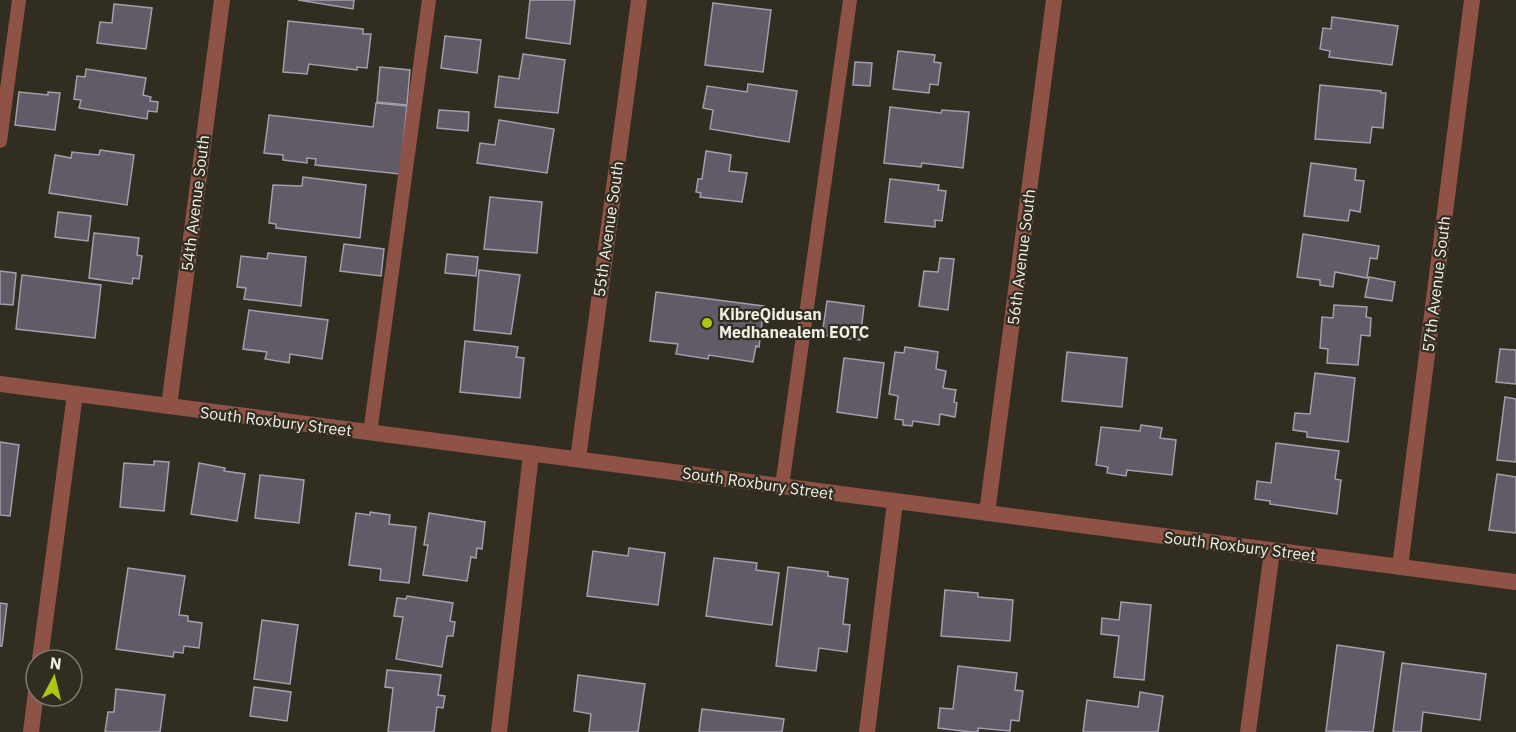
<svg xmlns="http://www.w3.org/2000/svg" width="1516" height="732" viewBox="0 0 1516 732" font-family="'IBM Plex Sans',sans-serif">
<style>
.building{fill:#605b67;stroke:#a49eac;stroke-width:1.5}
.lines{fill:none;stroke-linecap:round;stroke-linejoin:round}
.service{stroke:#8e5246;stroke-width:14}
.minor{stroke:#8e5246;stroke-width:16}
.tertiary{stroke:#8e5246;stroke-width:16}
.poi-dot{fill:#adc610;stroke:#322d21;stroke-width:2}
.labels{text-anchor:middle;stroke-width:4.5;stroke-linejoin:round;paint-order:stroke}
.street-label{font-size:16px;fill:#f1eee6;stroke:#322d21}
.poi-label{font-size:16px;font-weight:bold;fill:#f1eee6;stroke:#322d21;text-anchor:start}
</style>
<rect width="100%" height="100%" fill="#322d21"/>
<g class="building">
<polygon points="298,0 354,0 353,9"/>
<polygon points="530,0 575,0 570,44 526,38"/>
<polygon points="713,3 771,10 763,72 705,65"/>
<polygon points="114,4 152,8 146,49 97,43 100,22 112,23"/>
<polygon points="1332,17 1398,26 1392,65 1329,57 1330,51 1320,49 1323,28 1331,29"/>
<polygon points="288,21 363,29 363,34 371,34 367,68 357,67 357,70 309,64 307,74 283,72"/>
<polygon points="445,36 481,40 477,73 441,68"/>
<polygon points="898,51 935,55 934,62 941,63 938,85 930,84 929,93 893,89"/>
<polygon points="523,54 565,60 558,113 495,107 499,76 519,79"/>
<polygon points="855,62 872,63 870,86 853,85"/>
<polygon points="380,67 410,70 407,105 377,102"/>
<polygon points="86,69 146,78 143,95 151,97 150,101 158,102 157,112 148,111 147,119 79,108 81,100 74,99 77,76 85,77"/>
<polygon points="748,84 797,91 789,142 710,129 713,110 703,108 707,86 747,92"/>
<polygon points="1320,85 1381,91 1381,93 1386,93 1383,128 1372,127 1370,143 1315,139"/>
<polygon points="19,92 48,95 48,92 60,93 55,130 15,125"/>
<polygon points="376,103 407,106 400,174 315,165 316,159 307,158 307,163 283,160 283,155 264,153 269,115 373,127"/>
<polygon points="890,107 941,113 942,110 969,112 963,168 922,163 921,167 884,163"/>
<polygon points="439,110 469,112 468,131 437,128"/>
<polygon points="499,120 554,129 547,173 477,163 480,143 495,145"/>
<polygon points="100,150 134,155 127,205 49,193 55,155 71,158 72,152 99,155"/>
<polygon points="706,151 731,155 729,171 747,173 742,202 700,197 701,193 696,192 698,179 702,179"/>
<polygon points="1311,163 1356,169 1355,180 1364,181 1360,212 1350,210 1348,221 1304,216"/>
<polygon points="303,177 366,185 360,238 276,228 276,224 269,223 273,185 302,186"/>
<polygon points="890,179 939,185 938,190 946,191 942,221 935,220 935,227 885,222"/>
<polygon points="490,197 542,202 537,253 484,249"/>
<polygon points="58,212 91,216 88,241 55,237"/>
<polygon points="94,233 139,238 137,255 142,256 139,279 133,278 132,284 89,278"/>
<polygon points="1303,234 1379,246 1377,259 1370,258 1367,278 1335,272 1333,287 1320,285 1320,280 1297,277"/>
<polygon points="344,244 384,249 381,276 340,271"/>
<polygon points="268,253 306,257 301,306 244,299 246,288 237,287 241,256 267,259"/>
<polygon points="447,254 478,257 476,276 445,273"/>
<polygon points="940,258 954,259 948,310 919,306 924,271 938,272"/>
<polygon points="479,270 520,275 511,334 474,330"/>
<polygon points="0,271 16,273 13,305 0,304"/>
<polygon points="22,275 101,285 95,338 16,329"/>
<polygon points="1369,277 1395,282 1392,301 1365,297"/>
<polygon points="656,292 764,306 759,347 756,346 753,362 709,355 708,359 676,354 678,344 650,341"/>
<polygon points="827,301 864,306 860,340 822,335"/>
<polygon points="1334,305 1367,307 1366,317 1371,318 1370,336 1361,335 1358,365 1327,363 1328,349 1320,348 1322,317 1333,318"/>
<polygon points="249,310 328,320 322,359 290,354 289,363 265,359 267,352 243,349"/>
<polygon points="465,341 518,347 516,357 524,358 520,398 460,392"/>
<polygon points="905,347 938,352 936,369 946,371 943,388 956,390 954,402 957,403 955,417 940,414 939,425 913,421 912,426 903,425 903,420 895,419 898,396 889,394 895,352 904,353"/>
<polygon points="1500,349 1516,350 1516,384 1496,382"/>
<polygon points="1067,352 1127,358 1122,407 1062,401"/>
<polygon points="844,358 884,363 877,418 837,412"/>
<polygon points="1315,373 1355,378 1348,442 1307,437 1307,432 1293,430 1295,413 1310,414"/>
<polygon points="1505,397 1516,399 1516,462 1497,460"/>
<polygon points="1141,425 1162,428 1160,438 1176,440 1172,475 1127,470 1126,476 1107,473 1108,467 1096,465 1101,427 1140,431"/>
<polygon points="0,442 19,445 10,516 0,515"/>
<polygon points="1276,443 1339,451 1335,479 1341,480 1337,514 1270,504 1270,501 1255,499 1257,481 1271,483"/>
<polygon points="154,461 169,462 164,511 120,507 124,463 154,465"/>
<polygon points="199,463 225,468 224,471 245,474 237,521 191,514"/>
<polygon points="1497,474 1516,477 1516,533 1489,530"/>
<polygon points="260,475 304,480 299,523 255,518"/>
<polygon points="370,512 390,515 389,524 416,527 409,583 380,580 381,569 349,565 356,513 370,515"/>
<polygon points="429,513 485,522 482,549 477,548 476,558 471,557 467,581 423,575 428,545 424,545"/>
<polygon points="629,548 665,553 658,605 587,596 593,551 628,556"/>
<polygon points="714,558 757,563 756,570 779,573 772,625 706,616"/>
<polygon points="788,567 828,572 828,576 848,579 843,624 850,625 847,652 819,648 816,671 776,666"/>
<polygon points="128,568 185,576 179,615 188,616 188,621 202,623 199,648 184,646 183,653 174,652 173,657 116,649"/>
<polygon points="945,590 978,593 978,597 1013,600 1010,641 941,636"/>
<polygon points="407,596 453,603 450,621 455,622 453,636 447,636 442,667 396,659 403,617 394,616 397,598 406,599"/>
<polygon points="1121,602 1151,605 1144,680 1114,677 1119,636 1101,634 1102,618 1119,620"/>
<polygon points="0,603 7,604 2,646 0,646"/>
<polygon points="262,620 298,625 290,684 254,679"/>
<polygon points="1337,645 1384,652 1373,732 1326,731"/>
<polygon points="1402,663 1486,674 1480,720 1423,712 1421,732 1393,732"/>
<polygon points="958,666 1017,673 1015,690 1023,691 1019,721 1011,720 1010,731 978,728 978,732 971,732 938,728 940,708 953,709"/>
<polygon points="387,670 441,675 438,695 445,696 443,708 437,707 434,732 388,732 393,688 385,687"/>
<polygon points="578,675 645,684 638,732 589,732 591,714 574,711"/>
<polygon points="254,687 291,692 287,721 250,716"/>
<polygon points="116,689 165,695 160,732 105,732 108,712 114,712"/>
<polygon points="1140,692 1163,696 1158,732 1083,732 1087,700 1138,707"/>
<polygon points="702,709 784,719 782,732 699,732"/>
</g>
<g class="lines">
<g class="service">
<polyline points="0,141 19,0"/>
<polyline points="370,433 429,0"/>
<polyline points="782,486 850,0"/>
</g>
<g class="minor">
<polyline points="169,406 222,0"/>
<polyline points="578,459 639,0"/>
<polyline points="987,513 1054,0"/>
<polyline points="1400,567 1472,0"/>
<polyline points="40,660 75,394"/>
<polyline points="31,732 36,692"/>
<polyline points="499,732 531,454"/>
<polyline points="867,732 895,502"/>
<polyline points="1248,732 1272,551"/>
</g>
<polyline class="tertiary" points="0,384 1516,582"/>
</g>
<circle class="poi-dot" cx="707" cy="323" r="6"/>
<g class="labels">
<g class="street-label">
<text transform="translate(195 203) rotate(-83)" y="6">54th Avenue South</text>
<text transform="translate(608 229) rotate(-82)" y="6">55th Avenue South</text>
<text transform="translate(1021 257) rotate(-83)" y="6">56th Avenue South</text>
<text transform="translate(1436 284) rotate(-83)" y="6">57th Avenue South</text>
<text transform="translate(276 421) rotate(7)" y="6">South Roxbury Street</text>
<text transform="translate(758 483) rotate(8)" y="6">South Roxbury Street</text>
<text transform="translate(1240 546) rotate(7)" y="6">South Roxbury Street</text>
</g>
<g class="poi-label">
<text x="719" y="320">KibreQidusan<tspan x="719" dy="18">Medhanealem EOTC</tspan></text>
</g>
</g>
<g transform="translate(54 678) rotate(7)"><circle r="28" fill="#322d21" stroke="#7e7a70" stroke-width="1.5"/>
<path d="M0-4.5L10 22L0 15L-10 22Z" fill="#adc610"/>
<text y="-9" font-size="16" font-weight="bold" text-anchor="middle" fill="#f1eee6">N</text>
</g>
</svg>
